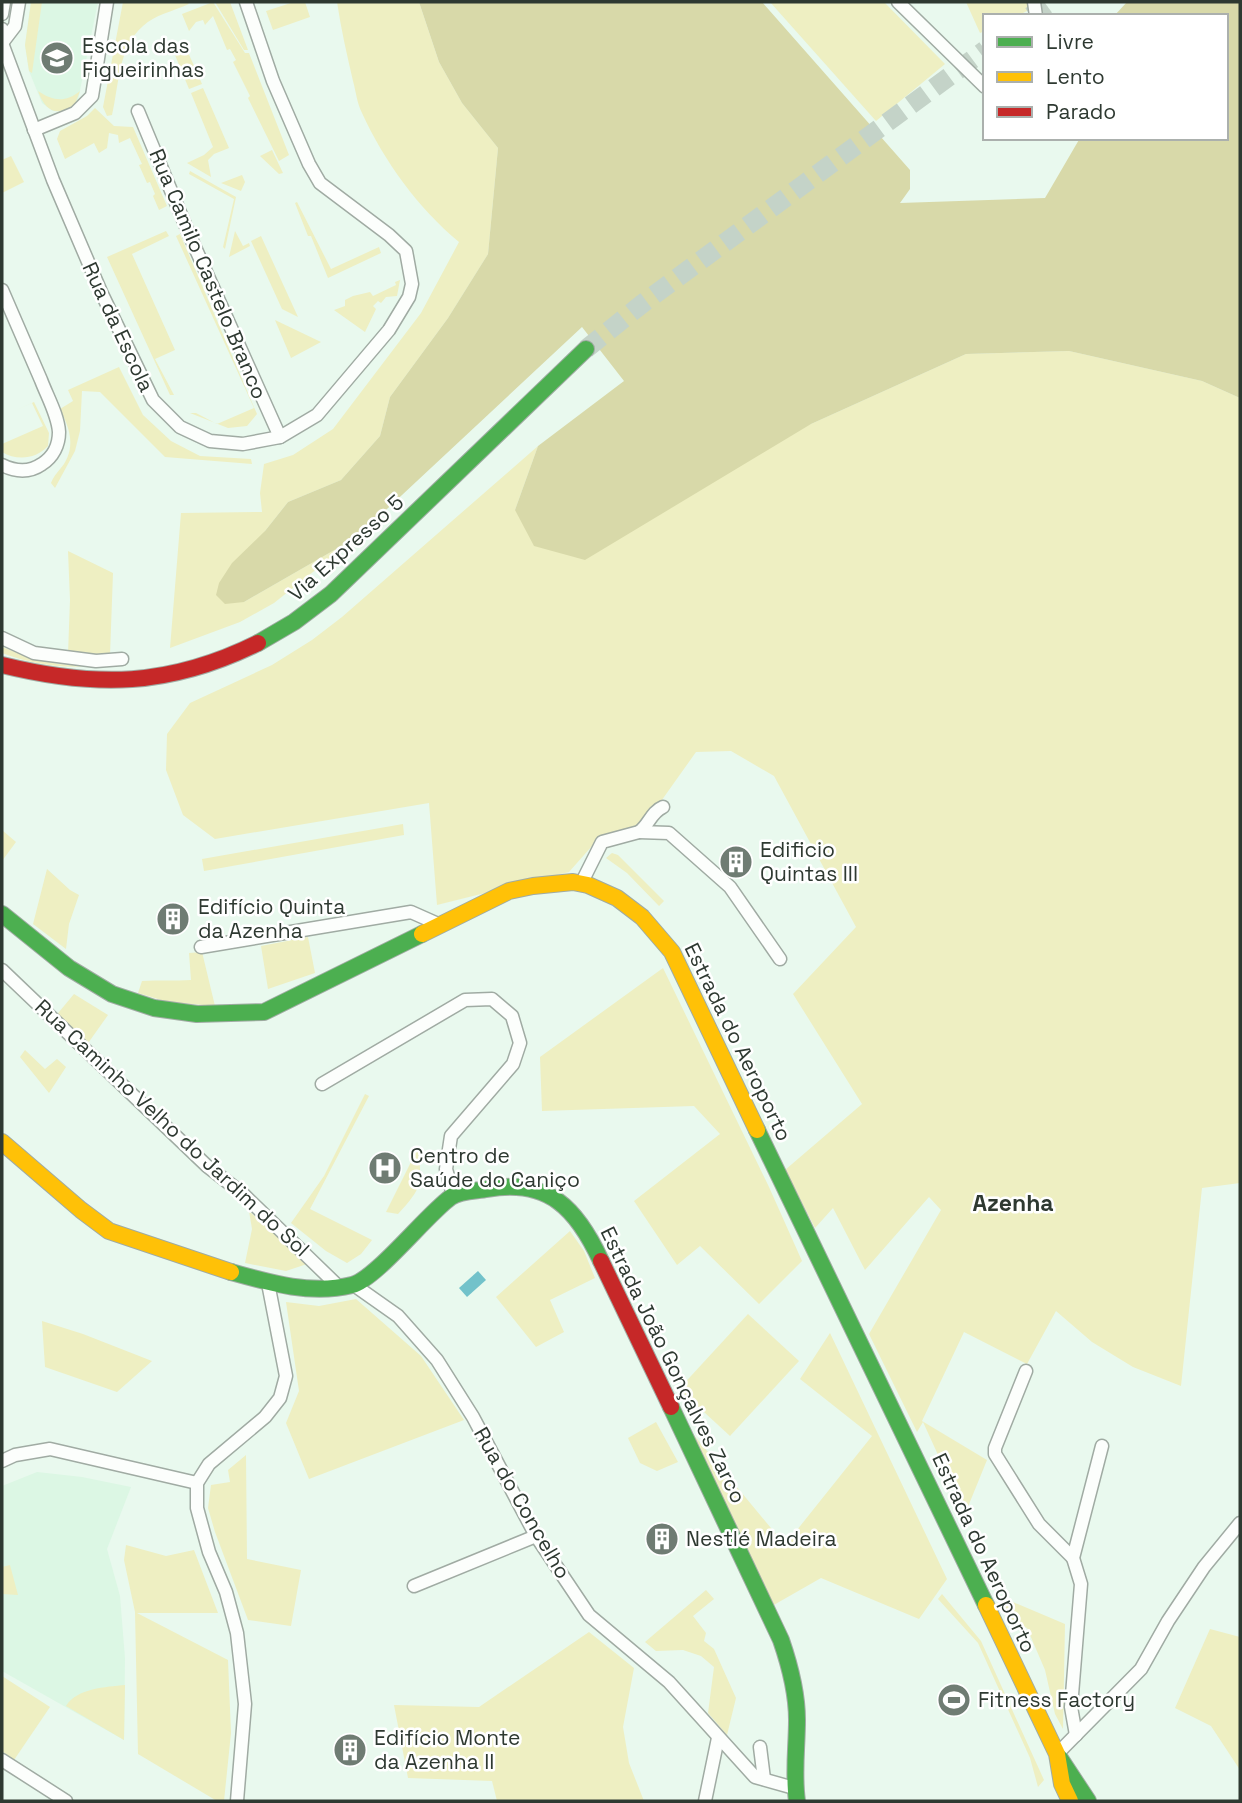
<svg xmlns="http://www.w3.org/2000/svg" width="1242" height="1803" viewBox="0 0 1242 1803" font-family="'Space Grotesk',sans-serif">
<style>
.built{fill:#dcf7e4}
.green{fill:#eeefc2}
.forest{fill:#d8d9a9}
.water{fill:#72c2ca}
.lines{fill:none;stroke-linecap:round;stroke-linejoin:round}
.primary-tunnel{stroke:#c4d3c8;stroke-width:19;stroke-dasharray:19 10;stroke-linecap:butt}
.street-casing{stroke:#a0aba3;stroke-width:15}
.fast-casing{stroke:#a0aba3;stroke-width:18}
.slow-casing{stroke:#a0aba3;stroke-width:18}
.jam-casing{stroke:#a0aba3;stroke-width:18}
.street{stroke:#fcfefc;stroke-width:12}
.fast{stroke:#4caf50;stroke-width:16}
.slow{stroke:#ffc107;stroke-width:16}
.jam{stroke:#c62828;stroke-width:16}
.labels{text-anchor:middle;stroke-width:5;stroke-linejoin:round;paint-order:stroke}
.poi-label{font-size:21px;fill:#2e3931;stroke:#fff;text-anchor:start}
.street-label{font-size:21px;fill:#2e3931;stroke:#fff}
.neighbourhood-label{font-size:23px;font-weight:bold;fill:#2e3931;stroke:#fff}
</style>
<rect width="100%" height="100%" fill="#e9f9ee"/>
<g class="built">
<polygon points="31,2 98,2 78,100 68,109 53,111 42,103 29,71 25,45"/>
<polygon points="37,1472 82,1477 131,1487 107,1549 120,1596 125,1658 124,1740 2,1671 2,1486"/>
</g>
<g class="green">
<polygon points="31,2 42,2 32,73 29,71 25,45"/>
<path d="M123,2H187L189,4C174,11 154,15 143,26C118,47 119,86 112,115L107,116L103,107Z"/>
<polygon points="213,2 245,53 249,53 289,155 279,161 248,98 250,96 233,62 236,60 230,49 227,50 213,16 205,25 203,20 196,22 189,31 182,14"/>
<polygon points="215,2 230,2 248,50 244,50"/>
<polygon points="294,2 305,2 310,17 273,30 266,11"/>
<path d="M337,2H419L439,62L462,103L498,148L488,254L448,318L390,397L380,436L341,480L288,502L265,531L244,602L357,537L274,603L240,622L170,648L181,513L262,512L260,493L264,464L293,455L333,429L421,313L459,242C418,208 384,161 362,113C357,103 356,92 353,81C347,55 341,29 337,2Z"/>
<polygon points="770,2 884,2 945,64 876,121"/>
<polygon points="966,2 1028,2 1029,10 1017,16 985,16 985,31 980,33"/>
<polygon points="187,50 202,84 189,89 175,55"/>
<polygon points="203,88 229,148 214,154 208,160 211,177 187,163 204,155 213,147 191,93"/>
<path d="M38,91C53,101 65,103 80,91L75,104C57,118 45,111 38,91Z"/>
<polygon points="95,108 114,126 133,127 167,206 159,210 153,196 155,194 150,182 147,183 139,165 142,164 130,138 119,143 118,135 109,133 107,148 99,153 94,143 65,159 57,139 60,131 87,116"/>
<polygon points="272,150 283,173 279,174 260,156"/>
<polygon points="11,156 24,182 2,193 2,160"/>
<polygon points="190,171 236,197 225,249 223,247 234,199 189,174"/>
<polygon points="242,175 245,182 241,191 221,183"/>
<polygon points="297,202 331,269 379,247 381,253 328,278 311,236 308,236 295,203"/>
<polygon points="166,231 169,236 132,254 175,350 155,359 174,395 170,395 107,257"/>
<polygon points="235,231 243,246 249,243 250,246 229,257"/>
<polygon points="180,234 257,414 247,426 228,428 190,413 196,413 217,424 254,408 176,236"/>
<polygon points="261,236 298,317 282,309 251,241"/>
<polygon points="400,280 397,296 386,297 381,303 378,301 373,306 376,309 365,332 334,310 345,306 345,300 353,296 370,292 373,296 396,285 395,282"/>
<polygon points="275,320 321,342 291,358"/>
<polygon points="1069,351 1202,381 1240,398 1240,1183 1202,1188 1181,1386 1133,1367 1092,1342 1056,1311 1027,1364 964,1332 922,1421 987,1460 965,1514 923,1422 917,1432 869,1334 941,1210 929,1197 865,1270 833,1208 815,1228 785,1170 862,1104 793,994 856,927 774,776 731,751 696,752 637,835 592,846 569,872 437,905 429,803 215,839 183,815 166,770 167,734 190,703 272,665 312,640 342,617 538,446 515,510 811,424 966,354"/>
<path d="M119,367L143,415L171,441L200,456L251,459L252,464L165,457L100,392L82,391L80,431L75,451L55,488L51,483C54,475 59,471 64,464C76,445 69,427 60,409L73,401L68,390Z"/>
<path d="M34,402L49,433L48,446C36,459 17,461 2,452V444L43,426L32,403L10,413Z"/>
<polygon points="68,551 113,573 110,655 68,654 70,600"/>
<path d="M2,647L34,659L59,664L89,666C60,669 29,663 2,653Z"/>
<polygon points="403,824 404,835 204,871 202,859"/>
<polygon points="2,830 16,842 2,861"/>
<polygon points="612,853 618,855 664,901 659,906 627,873 606,858"/>
<polygon points="47,869 70,890 79,895 69,924 66,949 33,924"/>
<polygon points="308,937 315,973 268,989 261,946"/>
<path d="M202,952L215,1006L168,1002L138,993L142,981C159,980 175,981 191,980L189,953Z"/>
<polygon points="663,968 769,1187 802,1261 759,1304 700,1246 677,1265 634,1201 720,1134 694,1106 542,1111 540,1057"/>
<polygon points="74,994 108,1015 86,1046 54,1018"/>
<polygon points="25,1050 45,1069 57,1059 66,1067 49,1093 20,1057"/>
<polygon points="365,1094 369,1096 310,1209 372,1240 361,1254 347,1263 326,1251 291,1223 324,1176"/>
<path d="M418,1148C422,1184 423,1187 398,1214L386,1212Z"/>
<polygon points="249,1211 307,1264 286,1271 245,1263 252,1229"/>
<polygon points="570,1231 584,1251 595,1278 550,1300 564,1332 536,1347 496,1297"/>
<polygon points="356,1299 421,1356 464,1420 309,1479 286,1423 299,1391 286,1302 319,1306"/>
<polygon points="748,1314 799,1361 730,1436 679,1389"/>
<polygon points="42,1321 83,1334 152,1361 117,1392 45,1367"/>
<polygon points="830,1333 947,1579 919,1619 821,1578 772,1606 684,1423 785,1545 872,1436 800,1379"/>
<polygon points="656,1422 678,1462 657,1471 640,1463 628,1438"/>
<polygon points="246,1455 247,1559 301,1570 291,1626 248,1620 215,1532 208,1508 211,1485 230,1482 228,1470"/>
<polygon points="126,1545 166,1556 194,1550 218,1613 137,1613 228,1660 231,1733 224,1801 217,1801 138,1754 135,1612 124,1560"/>
<polygon points="10,1565 18,1595 2,1594 2,1567"/>
<polygon points="706,1590 714,1599 693,1616 706,1633 704,1641 714,1649 736,1698 727,1735 708,1713 714,1667 701,1656 683,1650 656,1651 645,1642"/>
<polygon points="942,1594 981,1641 1044,1780 1038,1787 1030,1758 978,1643 938,1599"/>
<path d="M994,1594L1065,1624L1063,1729L1055,1714L1045,1670L1027,1628C1010,1622 1003,1610 994,1594Z"/>
<polygon points="1210,1629 1240,1637 1240,1770 1211,1726 1175,1708"/>
<polygon points="589,1632 634,1668 623,1727 629,1763 644,1801 497,1801 492,1781 408,1778 394,1705 479,1707"/>
<polygon points="2,1676 50,1707 14,1760 2,1751"/>
<path d="M125,1685L124,1740L66,1706C77,1688 106,1687 125,1685Z"/>
</g>
<polygon class="forest" points="419,2 762,2 910,170 910,189 900,203 1045,198 1080,138 1226,138 1226,16 1114,16 1127,2 1240,2 1240,398 1202,381 1069,351 966,354 811,424 585,560 534,546 515,510 538,446 624,381 582,327 357,537 244,602 225,604 216,595 219,583 232,563 265,531 288,502 341,480 380,436 390,397 448,318 488,254 498,148 462,103 439,62"/>
<polygon class="water" points="478,1271 486,1280 467,1297 459,1288"/>
<g class="lines">
<g class="primary-tunnel">
<polyline points="1031,16 1050,2"/>
<polyline points="586,349 642,304 985,50"/>
</g>
<defs>
<g id="street">
<polyline points="898,2 985,87"/>
<polyline points="1034,2 1036,16"/>
<polyline points="2,14 4,2"/>
<polyline points="2,29 2,43 53,180 101,292 153,400 180,427 210,441 243,444 280,437 317,415 389,330 409,297 412,284 406,251 389,235 320,183 309,164 273,81 246,2"/>
<polyline points="2,43 15,26 19,2"/>
<polyline points="138,111 189,234 280,437"/>
<polyline points="34,130 75,113 92,96 107,2"/>
<path d="M2,290C15,320 28,350 41,380C47,396 58,415 59,432C59,445 53,457 42,464C29,473 16,472 2,465"/>
<polyline points="2,638 34,653 96,661 122,659"/>
<polyline points="639,832 669,833 730,887 780,959"/>
<path d="M581,884L602,842L639,832C649,825 651,812 663,807"/>
<polyline points="201,947 411,912 438,924"/>
<polyline points="2,970 207,1166 243,1194 340,1288"/>
<polyline points="322,1084 465,1000 492,999 512,1016 520,1043 513,1064 451,1136 446,1169 453,1195"/>
<polyline points="354,1285 398,1316 437,1360 473,1417 536,1536 589,1615 669,1682 755,1777 794,1788"/>
<polyline points="1026,1371 995,1448 995,1454 1039,1524 1073,1558"/>
<polyline points="2,1461 15,1455 50,1449 197,1483"/>
<polyline points="414,1586 536,1536"/>
<polyline points="1076,1735 1071,1707 1081,1584 1073,1558 1102,1446"/>
<polyline points="760,1747 764,1779"/>
<polyline points="1057,1754 1141,1669 1168,1621 1204,1567 1240,1523"/>
<polyline points="2,1760 66,1801"/>
<polyline points="237,1801 245,1704 237,1633 226,1592 209,1552 197,1508 197,1483 209,1464 265,1417 280,1398 286,1376 268,1283"/>
<polyline points="705,1801 718,1738"/>
</g>
<g id="fast">
<polyline points="258,643 294,622 331,594 586,349"/>
<polyline points="2,914 69,968 112,994 154,1008 197,1014 264,1012 422,934"/>
<polyline points="757,1130 986,1605"/>
<path d="M231,1272C270,1283 311,1295 352,1285C376,1279 427,1214 451,1197C460,1191 477,1191 487,1189C549,1178 577,1209 601,1261"/>
<path d="M671,1407L781,1640C790,1666 797,1692 797,1720C797,1747 793,1774 797,1801"/>
<polyline points="1059,1757 1088,1801"/>
</g>
<g id="slow">
<polyline points="422,934 509,891 533,886 573,882 588,885 617,898 642,917 672,952 757,1130"/>
<polyline points="2,1142 81,1210 109,1231 231,1272"/>
<polyline points="986,1605 1057,1754 1062,1784 1070,1801"/>
</g>
<g id="jam">
<path d="M2,665C96,688 169,687 258,643"/>
<polyline points="601,1261 671,1407"/>
</g>
</defs>
<use href="#street" class="street-casing"/>
<use href="#fast" class="fast-casing"/>
<use href="#slow" class="slow-casing"/>
<use href="#jam" class="jam-casing"/>
<use href="#street" class="street"/>
<use href="#fast" class="fast"/>
<use href="#slow" class="slow"/>
<use href="#jam" class="jam"/>
</g>
<defs>
<symbol id="school-disc" viewBox="-11 -11 22 22"><circle r="9.5" fill="#6f7c73" stroke="#fff"/><path d="M0-5L7-2L0 1L-7-2ZM-4 1L0 2.5L4 1V4Q0 6-4 4Z" fill="#fff"/></symbol>
<symbol id="building-disc" viewBox="-11 -11 22 22"><circle r="9.5" fill="#6f7c73" stroke="#fff"/><path d="M-4-6H4V6H1V3H-1V6H-4ZM-2.5-4.3h1.7v1.8h-1.7ZM.8-4.3h1.7v1.8H.8ZM-2.5-1h1.7V.8h-1.7ZM.8-1h1.7V.8H.8Z" fill="#fff"/></symbol>
<symbol id="hospital-disc" viewBox="-11 -11 22 22"><circle r="9.5" fill="#6f7c73" stroke="#fff"/><path d="M-5-5h3v3.5h4V-5h3V5h-3V1.5h-4V5h-3Z" fill="#fff"/></symbol>
<symbol id="stadium-disc" viewBox="-11 -11 22 22"><circle r="9.5" fill="#6f7c73" stroke="#fff"/><path d="M0-5a6.5 5 0 1 0 0 10a6.5 5 0 1 0 0-10ZM-3.5-1.8h7v3.6h-7Z" fill="#fff"/></symbol>
</defs>
<g fill-rule="evenodd">
<use href="#school-disc" x="38" y="39" width="38" height="38"/>
<use href="#building-disc" x="717" y="843" width="38" height="38"/>
<use href="#building-disc" x="154" y="900" width="38" height="38"/>
<use href="#hospital-disc" x="366" y="1149" width="38" height="38"/>
<use href="#building-disc" x="643" y="1520" width="38" height="38"/>
<use href="#stadium-disc" x="935" y="1681" width="38" height="38"/>
<use href="#building-disc" x="331" y="1731" width="38" height="38"/>
</g>
<g class="labels">
<g class="poi-label">
<text x="82" y="53">Escola das<tspan x="82" dy="24">Figueirinhas</tspan></text>
<text x="760" y="857">Edificio<tspan x="760" dy="24">Quintas III</tspan></text>
<text x="198" y="914">Edifício Quinta<tspan x="198" dy="24">da Azenha</tspan></text>
<text x="410" y="1163">Centro de<tspan x="410" dy="24">Saúde do Caniço</tspan></text>
<text x="686" y="1546">Nestlé Madeira</text>
<text x="978" y="1707">Fitness Factory</text>
<text x="374" y="1745">Edifício Monte<tspan x="374" dy="24">da Azenha II</tspan></text>
</g>
<g class="street-label">
<text transform="translate(208 274) rotate(67)" y="7">Rua Camilo Castelo Branco</text>
<text transform="translate(118 327) rotate(65)" y="7">Rua da Escola</text>
<text transform="translate(346 548) rotate(-42)" y="7">Via Expresso 5</text>
<text transform="translate(738 1042) rotate(64)" y="7">Estrada do Aeroporto</text>
<text transform="translate(172 1128) rotate(43)" y="7">Rua Caminho Velho do Jardim do Sol</text>
<text transform="translate(673 1365) rotate(64)" y="7">Estrada João Gonçalves Zarco</text>
<text transform="translate(522 1503) rotate(60)" y="7">Rua do Concelho</text>
<text transform="translate(984 1553) rotate(65)" y="7">Estrada do Aeroporto</text>
</g>
<g class="neighbourhood-label">
<text x="1013" y="1211">Azenha</text>
</g>
</g>
<rect width="1242" height="1803" fill="none" stroke="#2e3931" stroke-width="7"/>
<rect x="983" y="14" width="245" height="126" fill="#ffffff" stroke="#abb0ad" stroke-width="2"/>
<rect x="997" y="37" width="35" height="10" fill="#4caf50" stroke="#abb0ad" stroke-width="2"/>
<text x="1046" y="49" font-size="21" fill="#2e3931">Livre</text>
<rect x="997" y="72" width="35" height="10" fill="#ffc107" stroke="#abb0ad" stroke-width="2"/>
<text x="1046" y="84" font-size="21" fill="#2e3931">Lento</text>
<rect x="997" y="107" width="35" height="10" fill="#c62828" stroke="#abb0ad" stroke-width="2"/>
<text x="1046" y="119" font-size="21" fill="#2e3931">Parado</text>
</svg>
